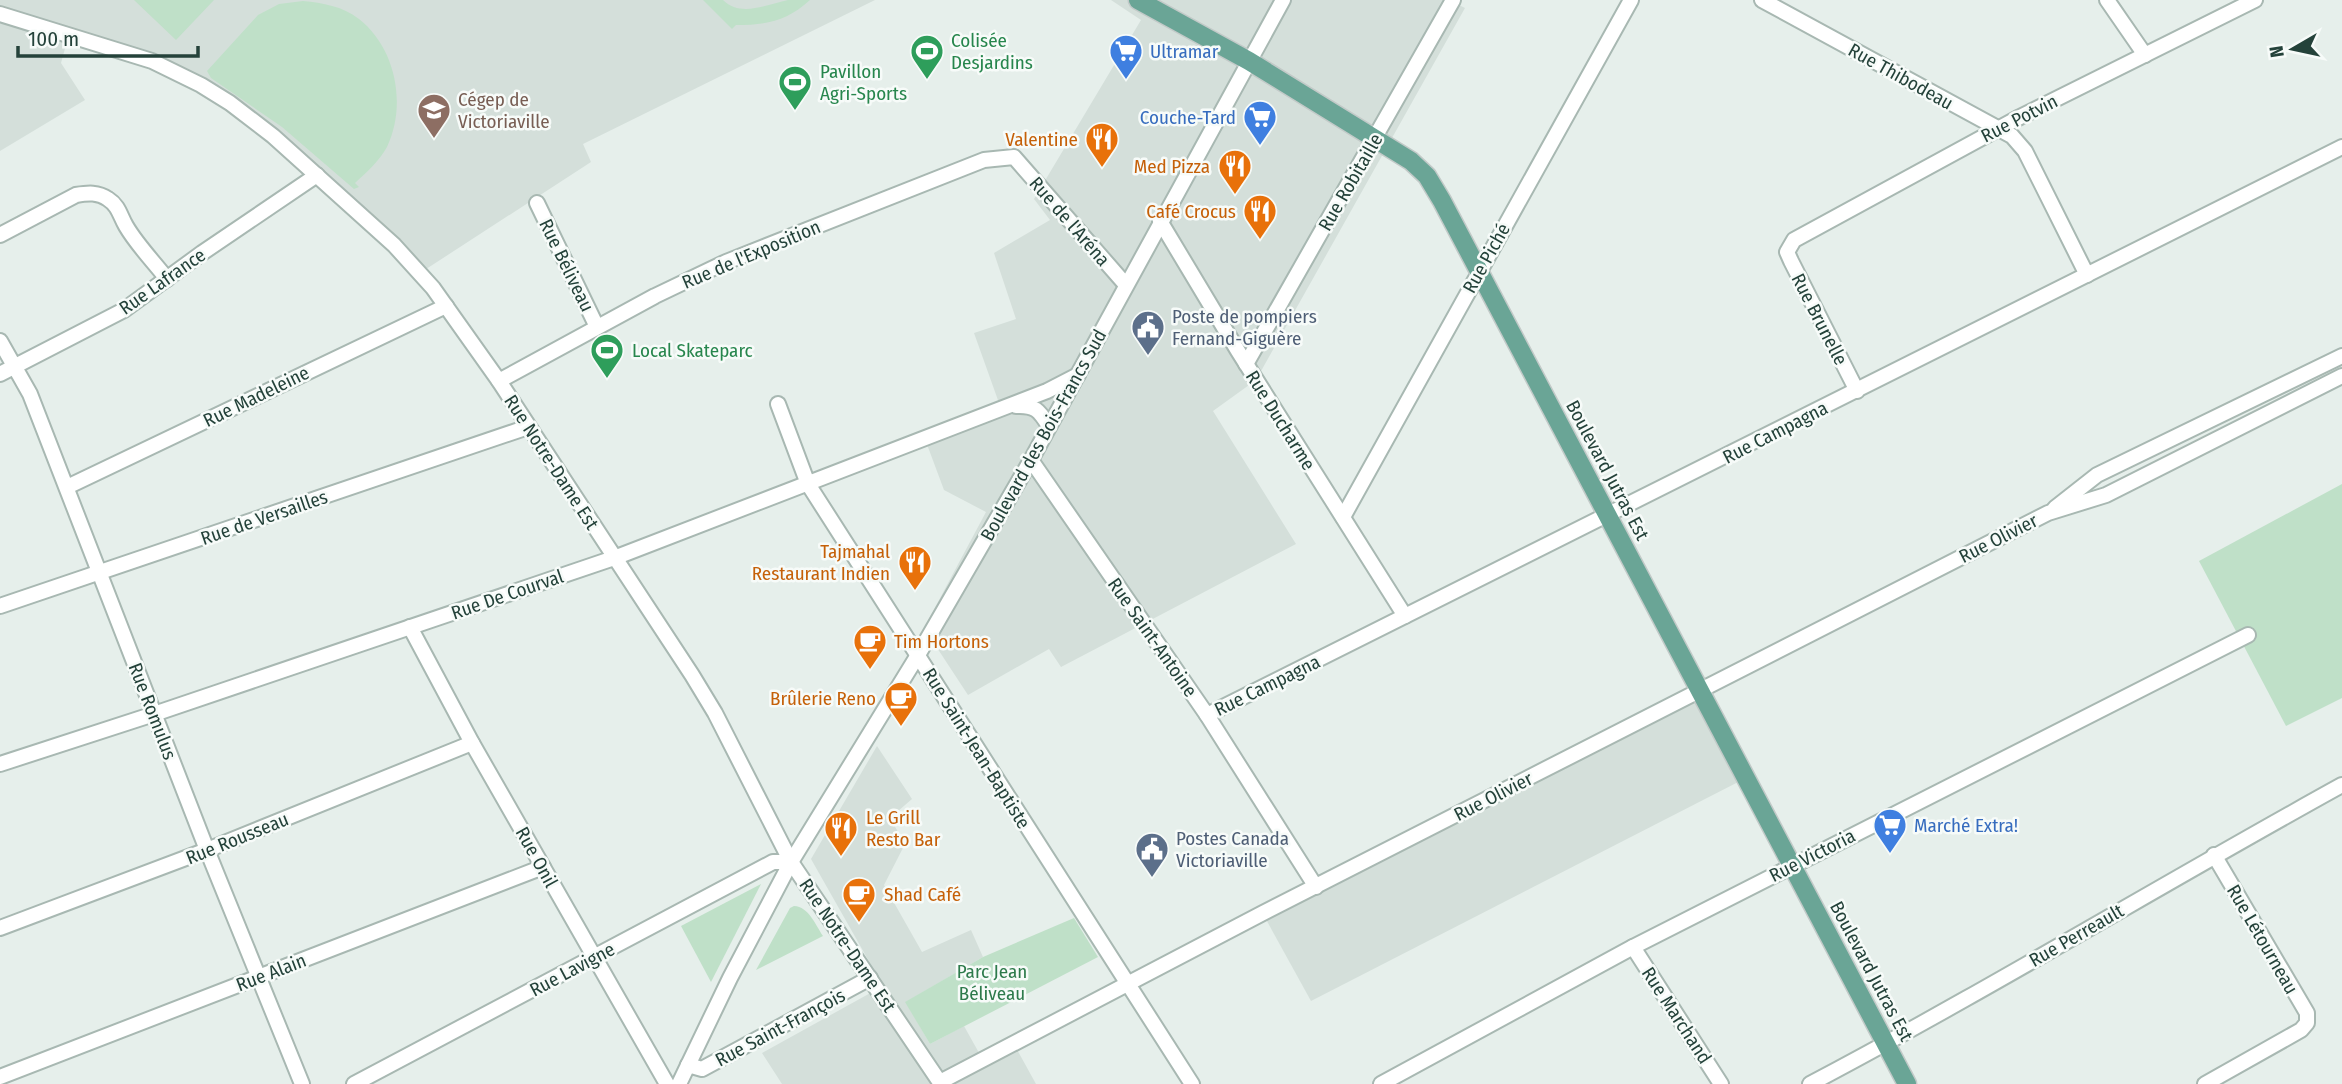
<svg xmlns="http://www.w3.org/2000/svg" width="2342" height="1084" viewBox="0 0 2342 1084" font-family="'Fira Sans Condensed',sans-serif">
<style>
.built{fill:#d4dfda}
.green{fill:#bfe0c8}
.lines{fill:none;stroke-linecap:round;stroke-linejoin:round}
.minor-casing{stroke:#a8b8b2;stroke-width:18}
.major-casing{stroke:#c2cac8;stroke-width:21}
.minor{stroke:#fff;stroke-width:14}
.major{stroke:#6aa596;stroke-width:18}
.labels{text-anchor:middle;stroke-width:5;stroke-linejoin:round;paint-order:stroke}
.leisure-label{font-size:19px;fill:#27864d;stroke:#f7fbf9;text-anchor:start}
.shop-label{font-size:19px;fill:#366cbe;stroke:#f7fbf9;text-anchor:start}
.street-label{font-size:19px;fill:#24423a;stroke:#f7fbf9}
.education-label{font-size:19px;fill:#785e54;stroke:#f7fbf9;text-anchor:start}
.food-label{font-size:19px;fill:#c56008;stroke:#f7fbf9;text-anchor:end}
.service-label{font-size:19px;fill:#4e5e75;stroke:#f7fbf9;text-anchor:start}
.park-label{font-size:19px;fill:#2d7a4b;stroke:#f7fbf9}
</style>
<rect width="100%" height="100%" fill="#e6efeb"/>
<g class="built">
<polygon points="0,0 875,0 583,144 591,162 420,273 394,245 202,86 69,34 61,63 85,100 0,151"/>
<polygon points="1111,0 1449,0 1465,8 1256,380 1213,411 1296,544 1061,667 1049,649 968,695 924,628 986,512 944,490 922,431 999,403 974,333 1016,319 994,253 1050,220 1034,199 1141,20"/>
<polygon points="1700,690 1746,778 1311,1001 1263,914"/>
<polygon points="877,746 912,799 890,818 905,844 884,885 922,952 971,930 983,957 906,1002 930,1044 964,1026 983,1060 1014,1044 1036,1084 782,1084 762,1053 883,986 811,859"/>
</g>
<g class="green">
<polygon points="134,0 214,0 176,40"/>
<path d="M703,0H723C741,18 768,4 788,0C795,0 803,0 810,0C787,21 767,25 736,25L732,29Z"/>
<path d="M303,1C323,3 342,6 359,19C396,48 407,105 387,147C380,160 366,173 355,183L359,187L354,189L282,127L211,78L207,71L258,15L279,4Z"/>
<polygon points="2342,484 2342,698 2286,726 2199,561"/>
<polygon points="761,884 711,982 681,926"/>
<path d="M794,906C809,907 815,924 823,936L756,970L790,908Z"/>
<polygon points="1074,918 1098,957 930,1044 905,1002 983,957"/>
</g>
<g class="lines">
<defs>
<g id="minor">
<polyline points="1762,0 2012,136 2025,151 2087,275"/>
<polyline points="2107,0 2145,55"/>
<polyline points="0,14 152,61 201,85 230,103 273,136 394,245 433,288 499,381 692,675 715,713 791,862 941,1084"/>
<polyline points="537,203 597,327"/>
<polyline points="1160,221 1238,351 1405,616"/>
<path d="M0,235L76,195C88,193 98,192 108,199C119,206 120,216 126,226C137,245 154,262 167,279"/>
<polyline points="0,341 30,394 207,850 302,1084"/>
<polyline points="1246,364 1453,0"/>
<polyline points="0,374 124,310 202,253 317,175"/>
<polyline points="499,381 655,296 726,262 984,160 1014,157 1126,285"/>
<polyline points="1857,391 1791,261 1787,252 1794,240 2020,117 2255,0"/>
<polyline points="778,404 808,484 1192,1084"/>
<path d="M1016,406C1035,405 1039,410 1049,426"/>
<polyline points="1031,460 1207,715 1316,887"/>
<polyline points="67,487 446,306"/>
<polyline points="2055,508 2097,475 2342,356"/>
<polyline points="1343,517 1631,0"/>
<polyline points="0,606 528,427"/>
<polyline points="410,627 472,743 667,1084"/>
<polyline points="1207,715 2342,147"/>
<polyline points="0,764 154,714 614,558 1047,391 1078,375"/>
<polyline points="0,928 207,850 472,743"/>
<polyline points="1633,947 1721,1084"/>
<polyline points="688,1065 702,1069 870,978"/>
<polyline points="0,1077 543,867"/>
<polyline points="940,1082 1263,913 2048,513 2106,495 2342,376"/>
<polyline points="354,1084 773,862 791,862"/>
<polyline points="679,1084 730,978 791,862 918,655 1031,460 1283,0"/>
<polyline points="1381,1084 1633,947 2248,635"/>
<path d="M1810,1084C1990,989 2164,883 2342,785"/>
<polyline points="2205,1084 2301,1030 2307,1023 2307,1013 2214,855"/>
</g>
<polyline id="major" points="1138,0 1249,61 1411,161 1427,176 1442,201 1907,1084"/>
</defs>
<use href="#minor" class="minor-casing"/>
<use href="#major" class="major-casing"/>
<use href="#minor" class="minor"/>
<use href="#major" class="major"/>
</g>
<defs>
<symbol id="stadium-pin" viewBox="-11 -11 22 30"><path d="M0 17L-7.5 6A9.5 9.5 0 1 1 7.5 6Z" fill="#2e9e5b" stroke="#f7fbf9"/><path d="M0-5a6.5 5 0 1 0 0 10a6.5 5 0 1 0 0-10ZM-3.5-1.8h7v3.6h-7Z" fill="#fff"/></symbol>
<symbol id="supermarket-pin" viewBox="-11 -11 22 30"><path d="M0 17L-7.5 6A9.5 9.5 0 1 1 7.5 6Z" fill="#3f7fe0" stroke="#f7fbf9"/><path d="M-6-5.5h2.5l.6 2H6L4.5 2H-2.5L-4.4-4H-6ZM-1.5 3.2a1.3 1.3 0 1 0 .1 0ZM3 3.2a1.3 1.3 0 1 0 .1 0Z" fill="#fff"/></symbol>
<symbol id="university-pin" viewBox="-11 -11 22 30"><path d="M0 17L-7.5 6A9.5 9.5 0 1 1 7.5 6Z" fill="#8d6e63" stroke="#f7fbf9"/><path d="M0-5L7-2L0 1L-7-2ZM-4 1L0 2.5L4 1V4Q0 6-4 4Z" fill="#fff"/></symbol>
<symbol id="restaurant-pin" viewBox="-11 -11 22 30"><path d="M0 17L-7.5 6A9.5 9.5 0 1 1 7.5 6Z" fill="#e8710a" stroke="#f7fbf9"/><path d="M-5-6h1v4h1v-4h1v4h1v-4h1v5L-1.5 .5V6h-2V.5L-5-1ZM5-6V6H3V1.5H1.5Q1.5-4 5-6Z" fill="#fff"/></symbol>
<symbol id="civic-pin" viewBox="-11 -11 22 30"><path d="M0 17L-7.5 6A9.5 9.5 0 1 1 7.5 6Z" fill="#5c6f8a" stroke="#f7fbf9"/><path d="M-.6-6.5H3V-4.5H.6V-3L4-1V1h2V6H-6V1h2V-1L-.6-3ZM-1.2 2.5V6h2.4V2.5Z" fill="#fff"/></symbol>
<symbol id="cafe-pin" viewBox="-11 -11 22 30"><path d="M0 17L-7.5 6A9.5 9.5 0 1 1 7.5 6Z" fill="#e8710a" stroke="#f7fbf9"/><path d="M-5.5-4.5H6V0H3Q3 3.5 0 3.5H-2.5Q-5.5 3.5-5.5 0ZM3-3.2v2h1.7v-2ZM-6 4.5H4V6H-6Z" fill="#fff"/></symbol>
</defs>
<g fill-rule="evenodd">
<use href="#stadium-pin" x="908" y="32" width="38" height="52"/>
<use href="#supermarket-pin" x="1107" y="32" width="38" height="52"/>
<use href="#stadium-pin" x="776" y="63" width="38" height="52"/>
<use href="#university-pin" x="415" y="91" width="38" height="52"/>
<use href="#supermarket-pin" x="1241" y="98" width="38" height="52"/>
<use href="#restaurant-pin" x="1083" y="120" width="38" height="52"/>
<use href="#restaurant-pin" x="1216" y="147" width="38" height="52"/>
<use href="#restaurant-pin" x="1241" y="192" width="38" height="52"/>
<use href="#civic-pin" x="1129" y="308" width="38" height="52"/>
<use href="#stadium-pin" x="588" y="331" width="38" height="52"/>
<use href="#restaurant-pin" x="896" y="543" width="38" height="52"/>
<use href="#cafe-pin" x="851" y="622" width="38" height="52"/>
<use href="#cafe-pin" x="882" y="679" width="38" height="52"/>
<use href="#supermarket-pin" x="1871" y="806" width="38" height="52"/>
<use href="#restaurant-pin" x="822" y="809" width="38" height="52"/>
<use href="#civic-pin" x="1133" y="830" width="38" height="52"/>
<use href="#cafe-pin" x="840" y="875" width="38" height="52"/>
</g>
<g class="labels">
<g class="leisure-label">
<text x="951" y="47">Colisée<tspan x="951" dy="22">Desjardins</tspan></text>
<text x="820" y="78">Pavillon<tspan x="820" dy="22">Agri-Sports</tspan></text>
<text x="632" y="357">Local Skateparc</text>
</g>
<g class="shop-label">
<text x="1150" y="58">Ultramar</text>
<text x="1236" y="124" text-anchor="end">Couche-Tard</text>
<text x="1914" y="832">Marché Extra!</text>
</g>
<g class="street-label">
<text transform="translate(1901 76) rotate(29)" y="7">Rue Thibodeau</text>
<text transform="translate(2019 118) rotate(-27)" y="7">Rue Potvin</text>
<text transform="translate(1350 182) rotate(-60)" y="7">Rue Robitaille</text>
<text transform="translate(1070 221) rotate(49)" y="7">Rue de l'Aréna</text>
<text transform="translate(751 254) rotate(-23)" y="7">Rue de l'Exposition</text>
<text transform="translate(1486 258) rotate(-61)" y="7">Rue Piché</text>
<text transform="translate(567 265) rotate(64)" y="7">Rue Béliveau</text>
<text transform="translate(162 281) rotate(-35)" y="7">Rue Lafrance</text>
<text transform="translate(1820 319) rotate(63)" y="7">Rue Brunelle</text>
<text transform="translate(256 396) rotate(-26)" y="7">Rue Madeleine</text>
<text transform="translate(1281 420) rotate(58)" y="7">Rue Ducharme</text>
<text transform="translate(1775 432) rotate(-27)" y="7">Rue Campagna</text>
<text transform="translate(1043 435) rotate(-61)" y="7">Boulevard des Bois-Francs Sud</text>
<text transform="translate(552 462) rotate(57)" y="7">Rue Notre-Dame Est</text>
<text transform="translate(1608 470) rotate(62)" y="7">Boulevard Jutras Est</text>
<text transform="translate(264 517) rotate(-19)" y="7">Rue de Versailles</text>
<text transform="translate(1998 538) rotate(-27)" y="7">Rue Olivier</text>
<text transform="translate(507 594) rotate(-19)" y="7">Rue De Courval</text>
<text transform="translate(1153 637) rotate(55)" y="7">Rue Saint-Antoine</text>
<text transform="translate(1267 685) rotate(-26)" y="7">Rue Campagna</text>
<text transform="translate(153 711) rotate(69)" y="7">Rue Romulus</text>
<text transform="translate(977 748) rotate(58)" y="7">Rue Saint-Jean-Baptiste</text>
<text transform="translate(1493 796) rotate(-27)" y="7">Rue Olivier</text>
<text transform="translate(237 838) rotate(-22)" y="7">Rue Rousseau</text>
<text transform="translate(1812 855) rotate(-27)" y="7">Rue Victoria</text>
<text transform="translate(537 857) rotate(61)" y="7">Rue Onil</text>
<text transform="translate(2076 935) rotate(-30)" y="7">Rue Perreault</text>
<text transform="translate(2263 939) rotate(60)" y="7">Rue Létourneau</text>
<text transform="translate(848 945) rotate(56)" y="7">Rue Notre-Dame Est</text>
<text transform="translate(572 969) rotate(-28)" y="7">Rue Lavigne</text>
<text transform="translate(1872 971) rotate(62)" y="7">Boulevard Jutras Est</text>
<text transform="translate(271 972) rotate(-21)" y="7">Rue Alain</text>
<text transform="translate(1677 1015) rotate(57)" y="7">Rue Marchand</text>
<text transform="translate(780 1027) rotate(-28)" y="7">Rue Saint-François</text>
</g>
<g class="education-label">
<text x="458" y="106">Cégep de<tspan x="458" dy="22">Victoriaville</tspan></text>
</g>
<g class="food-label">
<text x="1078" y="146">Valentine</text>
<text x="1210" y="173">Med Pizza</text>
<text x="1236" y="218">Café Crocus</text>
<text x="890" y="558">Tajmahal<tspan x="890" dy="22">Restaurant Indien</tspan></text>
<text x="894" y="648" text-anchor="start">Tim Hortons</text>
<text x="876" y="705">Brûlerie Reno</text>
<text x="866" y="824" text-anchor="start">Le Grill<tspan x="866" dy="22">Resto Bar</tspan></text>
<text x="884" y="901" text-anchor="start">Shad Café</text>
</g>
<g class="service-label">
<text x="1172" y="323">Poste de pompiers<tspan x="1172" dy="22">Fernand-Giguère</tspan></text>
<text x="1176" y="845">Postes Canada<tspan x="1176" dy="22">Victoriaville</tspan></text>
</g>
<g class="park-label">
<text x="992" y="978">Parc Jean<tspan x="992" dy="22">Béliveau</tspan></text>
</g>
</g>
<g transform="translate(2293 49) rotate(261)" stroke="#f7fbf9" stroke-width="5" paint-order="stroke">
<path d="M0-5L12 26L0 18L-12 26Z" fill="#24423a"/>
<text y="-10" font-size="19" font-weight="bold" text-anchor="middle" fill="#24423a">N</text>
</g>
<path d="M18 46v10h180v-10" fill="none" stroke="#24423a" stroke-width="3.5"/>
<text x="28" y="46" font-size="21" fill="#24423a" stroke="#f7fbf9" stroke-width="5" paint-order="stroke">100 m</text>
</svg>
